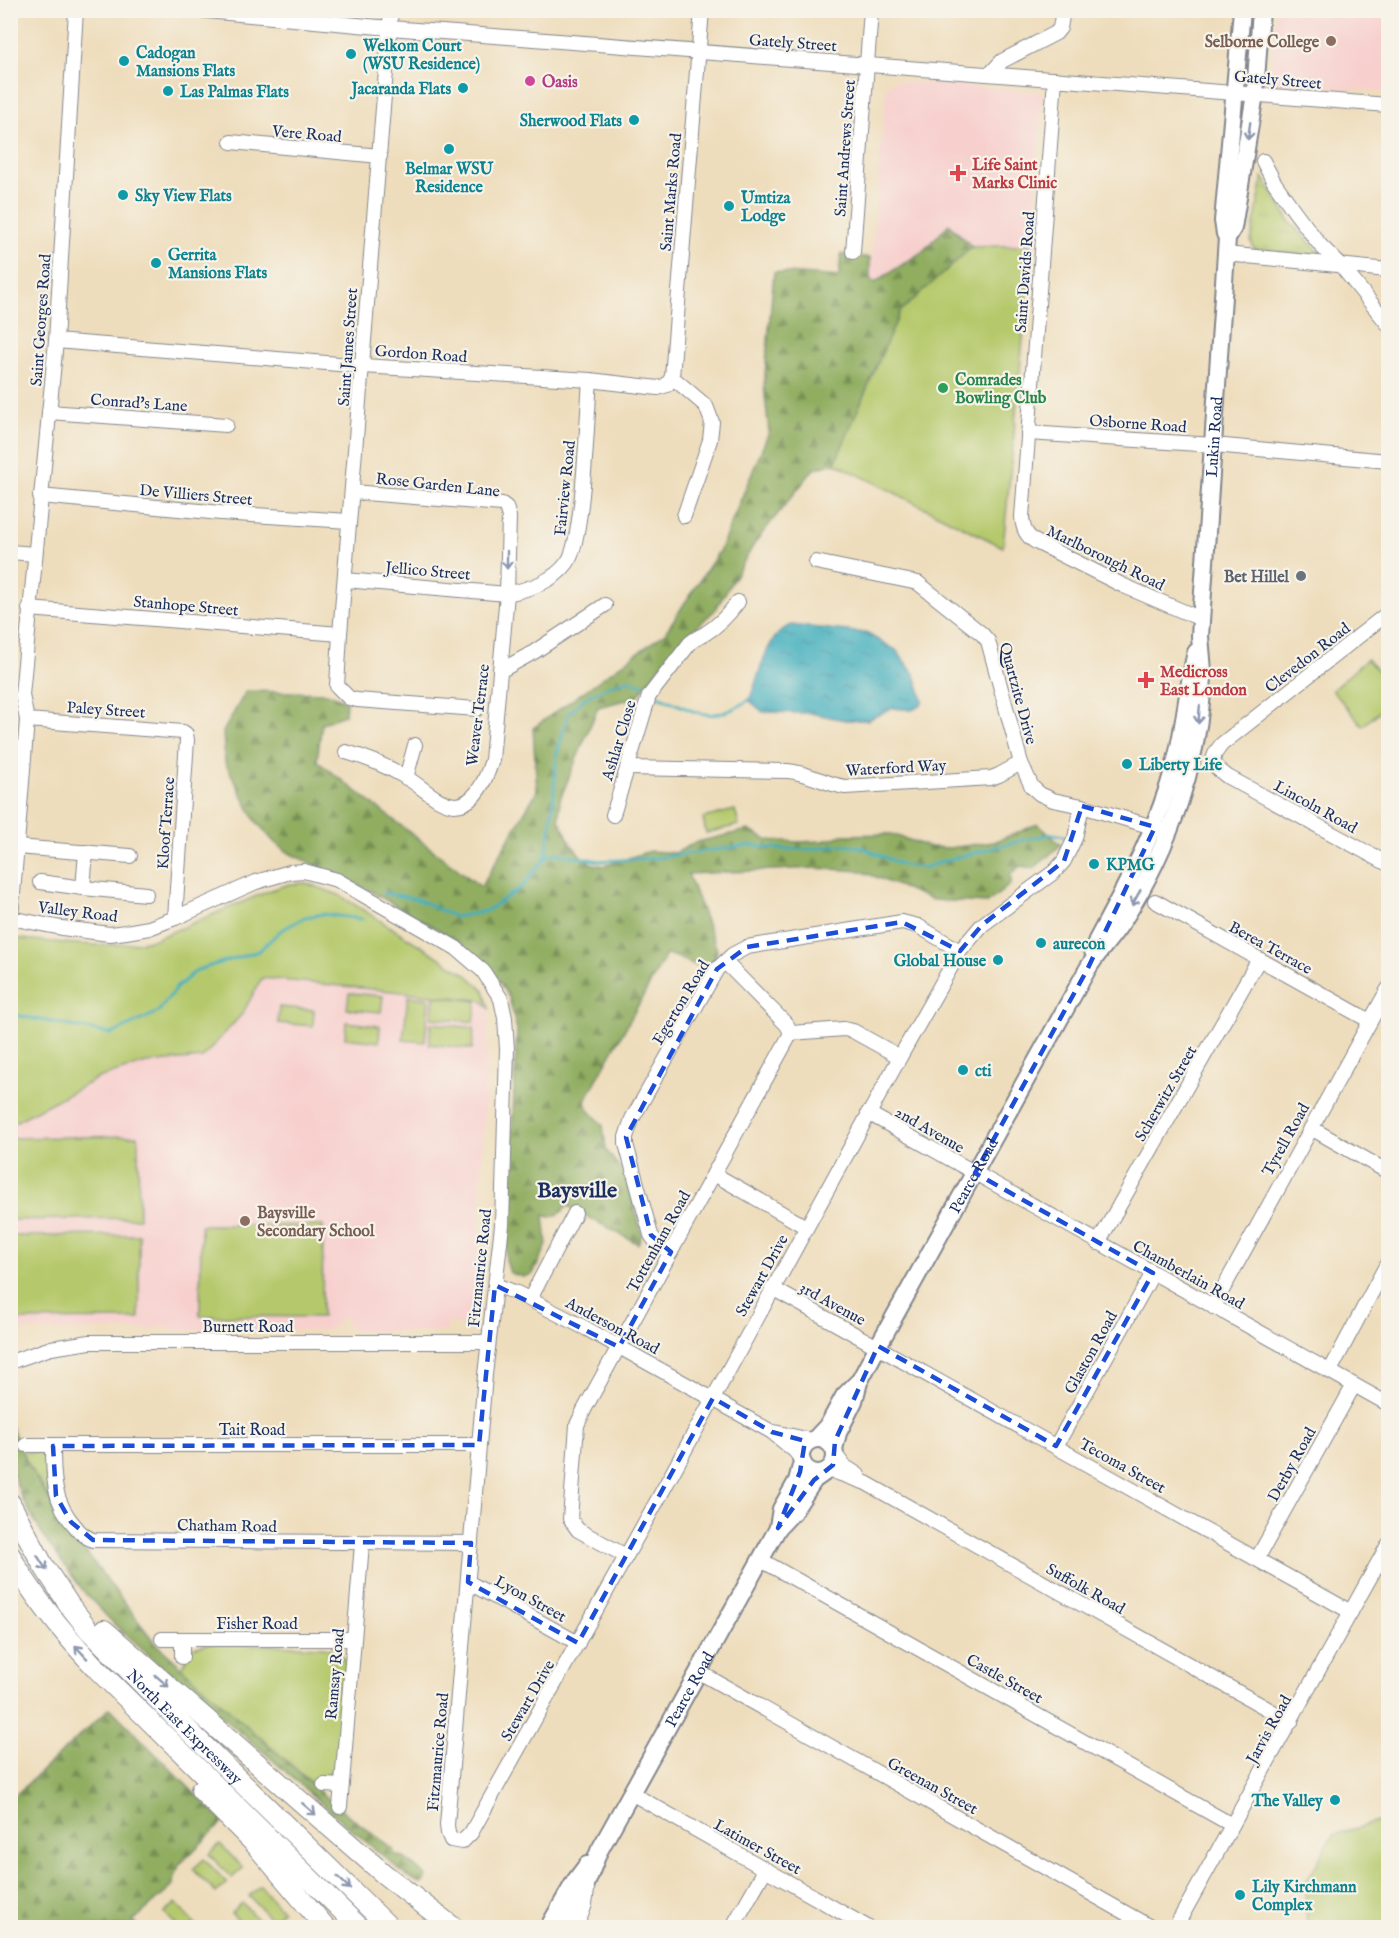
<svg xmlns="http://www.w3.org/2000/svg" width="1399" height="1938" viewBox="0 0 1399 1938" font-family="'IM FELL English',serif">
<style>
.built{fill:#f7d0ce}
.grass{fill:url(#grass-tufts);stroke:#687c65;stroke-width:1.5}
.forest{fill:url(#forest-firs);stroke:#566e5f;stroke-width:1.5}
.park{fill:#b5c96c;stroke:#687c65;stroke-width:1.5}
.water{fill:url(#water-ripples);stroke:#2e6e8e;stroke-width:1.5}
.lines{fill:none;stroke-linecap:round;stroke-linejoin:round}
.stream{stroke:#40aebd;stroke-width:3}
.minor-casing{stroke:#84868d;stroke-width:16}
.major-casing{stroke:#84868d;stroke-width:20}
.highway-casing{stroke:#84868d;stroke-width:22}
.minor{stroke:#fff;stroke-width:14}
.major{stroke:#fff;stroke-width:16}
.highway{stroke:#fff;stroke-width:20}
.oneway{stroke:#8d97ae}
.marked{fill:none;stroke:#1d4ed8;stroke-width:4.5;stroke-dasharray:12 8;stroke-linejoin:round}
.education-dot{fill:#8d6e63;stroke:#f7f3e8;stroke-width:2}
.culture-dot{fill:#0f9aa8;stroke:#f7f3e8;stroke-width:2}
.hotel-dot{fill:#d1479c;stroke:#f7f3e8;stroke-width:2}
.health-dot{fill:#e0444e;stroke:#f7f3e8;stroke-width:2}
.leisure-dot{fill:#2e9e5b;stroke:#f7f3e8;stroke-width:2}
.worship-dot{fill:#6b7280;stroke:#f7f3e8;stroke-width:2}
.labels{text-anchor:middle;stroke-width:4.5;stroke-linejoin:round;paint-order:stroke}
.education-label{font-size:16px;font-weight:bold;fill:#785e54;stroke:#f7f3e8;text-anchor:end}
.street-label{font-size:16px;fill:#1b2f5e;stroke:#f7f3e8}
.culture-label{font-size:16px;font-weight:bold;fill:#0d838f;stroke:#f7f3e8;text-anchor:start}
.hotel-label{font-size:16px;font-weight:bold;fill:#b23c85;stroke:#f7f3e8;text-anchor:start}
.health-label{font-size:16px;font-weight:bold;fill:#be3a42;stroke:#f7f3e8;text-anchor:start}
.leisure-label{font-size:16px;font-weight:bold;fill:#27864d;stroke:#f7f3e8;text-anchor:start}
.worship-label{font-size:16px;font-weight:bold;fill:#5b616d;stroke:#f7f3e8;text-anchor:end}
.district-label{font-size:22px;font-weight:bold;fill:#1b2f5e;stroke:#f7f3e8}
</style>
<defs>
<pattern id="grass-tufts" width="24" height="20" patternUnits="userSpaceOnUse" patternTransform="scale(1.5)"><rect width="24" height="20" fill="#b5c96c"/><path d="M3 7l-1-3M5 7V3M7 7l1-3M15 17l-1-3M17 17v-4M19 17l1-3" fill="none" stroke="#9bad60"/></pattern>
<pattern id="forest-firs" width="22" height="20" patternUnits="userSpaceOnUse" patternTransform="scale(1.5)"><rect width="22" height="20" fill="#90ad60"/><path d="M5 1l3.5 6h-7zM16 11l3.5 6h-7z" fill="#758d52"/></pattern>
<pattern id="water-ripples" width="26" height="14" patternUnits="userSpaceOnUse" patternTransform="scale(1.5)"><rect width="26" height="14" fill="#40aebd"/><path d="M2 4q2-2 4 0t4 0M15 11q2-2 4 0t4 0" fill="none" stroke="#358e9d"/></pattern>
</defs>
<rect width="100%" height="100%" fill="#f7f3e8"/>
<filter id="ink" filterUnits="userSpaceOnUse"><feTurbulence type="fractalNoise" baseFrequency=".0167" numOctaves="2"/><feDisplacementMap in="SourceGraphic" scale="12" xChannelSelector="R" yChannelSelector="G"/><feConvolveMatrix kernelMatrix="1 2 1 2 8 2 1 2 1" color-interpolation-filters="sRGB"/></filter>
<filter id="wash" filterUnits="userSpaceOnUse"><feTurbulence type="fractalNoise" baseFrequency=".008" numOctaves="4" result="noise"/><feDisplacementMap in="SourceGraphic" scale="24" xChannelSelector="R" yChannelSelector="G"/><feGaussianBlur stdDeviation="1.35" result="paint"/><feColorMatrix in="noise" values="0 0 0 0 0 0 0 0 0 0 0 0 0 0 0 0 0 1.4 0 .05"/><feComposite in="paint" operator="in"/></filter>
<g filter="url(#wash)">
<rect width="100%" height="100%" fill="#eeddbc"/>
<g class="built">
<polygon points="1276,11 1388,11 1388,92 1279,84 1271,72"/>
<polygon points="894,81 1039,92 1043,95 1032,245 972,247 949,224 922,252 874,284 870,278 886,88"/>
<polygon points="262,978 481,1000 489,1008 475,1319 468,1326 460,1326 457,1323 447,1323 447,1331 352,1331 346,1324 346,1318 339,1318 338,1323 329,1330 170,1330 167,1326 157,1326 155,1330 20,1330 11,1336 11,1124 98,1078 146,1063 202,1058 242,1014"/>
</g>
<g class="grass">
<polygon points="1263,177 1290,222 1324,257 1254,249 1251,241"/>
<path d="M33,1451C52,1452 48,1470 49,1485C50,1493 53,1501 55,1508L29,1466L23,1453Z"/>
</g>
<g class="forest">
<polygon points="949,224 972,247 900,312 835,463 814,469 756,541 715,610 675,647 637,697 598,707 560,799 559,819 571,844 580,855 592,864 604,866 650,851 675,853 697,842 748,830 767,840 798,842 823,841 843,835 891,834 930,847 949,848 994,842 1038,824 1061,845 1034,868 1020,866 1011,874 1011,884 987,903 933,900 861,871 815,868 688,874 717,950 715,959 705,969 674,956 666,955 585,1101 588,1109 603,1125 606,1150 627,1177 642,1234 638,1244 568,1206 559,1214 550,1217 544,1215 547,1245 533,1274 523,1277 510,1273 506,1260 517,1030 509,997 490,967 451,937 365,888 291,854 275,843 255,820 225,762 223,732 246,691 327,693 346,701 345,715 322,723 317,761 481,887 537,791 533,728 665,633 720,550 769,432 764,386 774,272 839,277 841,254 870,258 870,278 874,283 922,252"/>
<polygon points="10,1424 29,1467 65,1525 155,1643 335,1805 393,1849 395,1855 403,1857 426,1876 425,1882 421,1884 407,1876 333,1814 265,1753 154,1660 116,1626 85,1593 45,1539 22,1498 11,1469"/>
<polygon points="110,1708 223,1822 179,1865 172,1887 133,1921 138,1927 11,1928 11,1799"/>
</g>
<g class="park">
<polygon points="1032,245 1003,547 835,463 900,312 972,247"/>
<polygon points="1367,659 1388,684 1388,704 1363,726 1332,690"/>
<polygon points="735,810 739,825 706,833 703,818"/>
<path d="M306,883L339,895L466,974L484,990L489,1008L481,1000L262,978L242,1014L202,1058L146,1063L98,1078L11,1124V938C58,942 108,951 155,939L271,890L290,884Z"/>
<polygon points="349,993 383,996 381,1012 347,1009"/>
<polygon points="408,996 429,999 425,1042 403,1040"/>
<polygon points="434,996 477,1001 474,1022 431,1018"/>
<polygon points="279,1007 314,1010 313,1026 278,1023"/>
<polygon points="346,1022 380,1026 379,1042 345,1038"/>
<polygon points="431,1023 474,1028 472,1049 429,1044"/>
<polygon points="138,1136 139,1218 11,1220 11,1138"/>
<polygon points="201,1225 323,1226 322,1317 200,1316"/>
<polygon points="139,1235 139,1319 11,1320 11,1236"/>
<path d="M214,1643L325,1647L339,1652L346,1662L338,1757C333,1775 326,1774 315,1786L182,1668L192,1648Z"/>
<polygon points="1388,1819 1388,1927 1307,1927 1305,1884 1333,1835"/>
<polygon points="220,1844 243,1868 232,1878 209,1854"/>
<polygon points="204,1859 227,1883 216,1893 193,1869"/>
<polygon points="260,1886 282,1910 272,1920 249,1896"/>
<polygon points="176,1903 198,1927 178,1927 165,1913"/>
<polygon points="242,1903 265,1927 245,1927 231,1913"/>
</g>
<path class="water" d="M791,625L866,633L896,650L915,675L923,700L920,706L912,710L892,708L868,720H845L810,713L763,712L749,700C761,676 763,637 791,625Z"/>
<g class="lines">
<g class="stream">
<path d="M658,696C697,712 709,726 749,700"/>
<polyline points="546,857 556,853 599,861 655,858 750,845 781,849 812,849 840,845 861,847 903,865 924,868 946,860 1036,837 1053,834 1064,836"/>
<polyline points="384,893 417,899 455,917 486,911 522,887 546,857 552,815 557,753 568,714 586,697 613,684 629,680 646,686"/>
<polyline points="10,1014 112,1034 158,1012 176,988 197,970 259,951 280,931 305,917 323,914 362,919"/>
</g>
</g>
</g>
<g filter="url(#ink)">
<g class="lines">
<defs>
<g id="minor">
<polyline points="196,10 390,28 1388,105"/>
<polyline points="391,10 340,634 337,686 349,698 357,700 477,709"/>
<polyline points="990,74 1002,61 1056,33 1060,28 1063,10"/>
<path d="M1055,79L1022,517C1023,529 1026,536 1036,542L1124,586L1201,619"/>
<polyline points="231,142 380,156"/>
<polyline points="1263,161 1274,182 1295,212 1320,245 1342,267 1388,324"/>
<polyline points="853,252 871,10"/>
<polyline points="1226,254 1388,270"/>
<polyline points="56,341 363,366 590,380 658,388 667,385 672,377"/>
<polyline points="672,377 702,10"/>
<polyline points="672,377 706,406 712,422 710,440 684,516"/>
<polyline points="49,412 226,425"/>
<polyline points="1028,433 1214,445 1388,461"/>
<polyline points="40,496 221,513 349,521"/>
<polyline points="10,552 35,554"/>
<polyline points="816,562 918,583 982,634 988,641 1021,763 1032,787 1040,794 1053,800 1082,806 1163,830"/>
<path d="M345,580L507,594C529,589 553,582 567,563C584,542 587,414 590,380"/>
<polyline points="29,609 340,634"/>
<path d="M1388,613L1222,744C1208,761 1212,765 1228,777L1388,864"/>
<polyline points="500,671 534,652 605,605"/>
<polyline points="27,720 183,732 186,734 187,740 175,918"/>
<path d="M346,752C368,758 387,766 407,778C421,786 438,804 455,805C476,805 487,776 492,760L507,594L509,517L506,507L502,504L352,492"/>
<path d="M627,768L788,771C809,773 825,784 845,787L991,778L999,775L1021,763"/>
<polyline points="406,778 415,745"/>
<path d="M613,815L649,696L690,643C695,638 700,637 706,633C719,625 729,614 738,602"/>
<polyline points="17,847 130,856"/>
<polyline points="40,882 83,888 86,852"/>
<polyline points="83,888 146,894"/>
<polyline points="1155,901 1370,1021"/>
<polyline points="10,918 62,928 110,934 126,932 149,928 175,918 256,882 290,872 304,871 337,880 456,948 483,971 501,999 505,1018 507,1049 502,1225 485,1375 447,1825 448,1833 451,1840 462,1842 471,1833 657,1501 900,1057 960,951 982,925 1054,872 1064,861 1075,838 1082,806"/>
<polyline points="11,918 27,720 22,695 56,341 76,10"/>
<polyline points="725,962 787,1025 791,1033"/>
<polyline points="868,1113 1388,1404"/>
<polyline points="1311,1128 1388,1172"/>
<polyline points="714,1174 806,1227"/>
<polyline points="1098,1243 1259,959"/>
<polyline points="671,1252 658,1245 651,1235 626,1144 626,1137 632,1119 717,969 732,955 747,947 902,922 918,926 960,951"/>
<polyline points="495,1285 517,1293 587,1329 772,1432 795,1451 801,1459"/>
<polyline points="772,1288 1351,1612"/>
<polyline points="530,1299 575,1213"/>
<polyline points="1213,1307 1388,989"/>
<polyline points="10,1362 51,1348 90,1342 488,1342"/>
<polyline points="1330,1371 1388,1262"/>
<polyline points="774,1432 811,1440"/>
<polyline points="26,1445 479,1445"/>
<path d="M53,1446C53,1476 53,1502 75,1526C80,1533 85,1537 93,1540L471,1543"/>
<polyline points="1056,1446 1153,1273"/>
<polyline points="835,1454 844,1466 858,1475"/>
<polyline points="827,1471 835,1472 866,1483 1291,1722"/>
<polyline points="626,1556 578,1530 570,1519 577,1425 584,1410 791,1033 844,1029 853,1031 900,1057"/>
<polyline points="1257,1559 1354,1385"/>
<polyline points="761,1560 1232,1825"/>
<polyline points="468,1582 578,1643"/>
<polyline points="162,1639 353,1639"/>
<polyline points="182,1657 182,1639"/>
<polyline points="699,1672 1152,1928"/>
<polyline points="324,1785 341,1786"/>
<polyline points="631,1793 869,1928"/>
<polyline points="340,1807 362,1544"/>
<polyline points="732,1928 765,1870"/>
<polyline points="1175,1928 1388,1545"/>
</g>
<g id="major">
<polyline points="1225,234 1223,221 1242,10"/>
<path d="M1093,951L1097,940C1129,880 1157,830 1175,764C1185,727 1187,689 1196,652"/>
<circle cx="818" cy="1456" r="17"/>
<polyline points="815,1439 829,1424 844,1396 858,1382"/>
<path id="s1" d="M834,1449L838,1433L854,1401L859,1382L878,1346L1087,970C1097,952 1113,937 1124,919C1170,846 1199,763 1203,677C1203,664 1201,650 1200,636L1227,238L1233,228L1235,216L1255,94L1261,10"/>
<polyline points="778,1527 781,1509 797,1481 802,1462"/>
<polyline points="548,1928 575,1881 587,1865"/>
<path id="s2" d="M564,1928L584,1890L599,1851L778,1528L793,1512L814,1480L824,1473"/>
</g>
<g id="highway">
<path id="s3" d="M10,1503L43,1565L70,1606L89,1630L184,1726L390,1928"/>
<path d="M10,1555C33,1597 64,1634 97,1669L360,1928"/>
<polyline points="104,1630 384,1874 454,1928"/>
<polyline points="201,1790 255,1844 326,1928"/>
<polyline points="573,1928 582,1904 584,1890"/>
</g>
</defs>
<use href="#minor" class="minor-casing"/>
<use href="#major" class="major-casing"/>
<use href="#highway" class="highway-casing"/>
<use href="#minor" class="minor"/>
<use href="#major" class="major"/>
<use href="#highway" class="highway"/>
</g>
<defs><path id="oneway-shaft" d="M-6 0H5M1.5-3L5.5 0L1.5 3" fill="none" stroke-width="1.6" stroke-linecap="round" stroke-linejoin="round" transform="scale(1.5)"/></defs>
<g class="oneway">
<use href="#oneway-shaft" transform="translate(1249 131) rotate(98)"/>
<use href="#oneway-shaft" transform="translate(507 560) rotate(90)"/>
<use href="#oneway-shaft" transform="translate(1199 715) rotate(95)"/>
<use href="#oneway-shaft" transform="translate(1136 898) rotate(119)"/>
<use href="#oneway-shaft" transform="translate(42 1563) rotate(58)"/>
<use href="#oneway-shaft" transform="translate(81 1652) rotate(-133)"/>
<use href="#oneway-shaft" transform="translate(162 1681) rotate(41)"/>
<use href="#oneway-shaft" transform="translate(309 1809) rotate(41)"/>
<use href="#oneway-shaft" transform="translate(344 1883) rotate(44)"/>
</g>
</g>
<path class="marked" d="M1082,806L1155,827L1087,970L975,1173L1153,1273L1056,1446L878,1346L835,1441L833,1465L814,1480L778,1528L800,1472L805,1441L772,1432L713,1398L578,1643L468,1582L471,1543L93,1540L71,1522L56,1496L53,1446L479,1445L495,1285L619,1347L671,1252L651,1235L626,1137L717,969L747,947L902,922L960,951L982,925L1064,861Z"/>
<g class="education-dot">
<circle cx="1331" cy="41" r="6"/>
<circle cx="245" cy="1221" r="6"/>
</g>
<g class="culture-dot">
<circle cx="351" cy="54" r="6"/>
<circle cx="124" cy="61" r="6"/>
<circle cx="463" cy="88" r="6"/>
<circle cx="168" cy="91" r="6"/>
<circle cx="634" cy="120" r="6"/>
<circle cx="449" cy="149" r="6"/>
<circle cx="123" cy="195" r="6"/>
<circle cx="729" cy="206" r="6"/>
<circle cx="156" cy="263" r="6"/>
<circle cx="1127" cy="764" r="6"/>
<circle cx="1094" cy="864" r="6"/>
<circle cx="1041" cy="943" r="6"/>
<circle cx="998" cy="960" r="6"/>
<circle cx="963" cy="1070" r="6"/>
<circle cx="1335" cy="1800" r="6"/>
<circle cx="1240" cy="1895" r="6"/>
</g>
<circle class="hotel-dot" cx="530" cy="81" r="6"/>
<g class="health-dot">
<path d="M955 164h6v6h6v6h-6v6h-6v-6h-6v-6h6z"/>
<path d="M1143 671h6v6h6v6h-6v6h-6v-6h-6v-6h6z"/>
</g>
<circle class="leisure-dot" cx="943" cy="388" r="6"/>
<circle class="worship-dot" cx="1301" cy="576" r="6"/>
<g class="labels">
<g class="education-label">
<text x="1319" y="47">Selborne College</text>
<text x="257" y="1218" text-anchor="start">Baysville<tspan x="257" dy="18">Secondary School</tspan></text>
</g>
<g class="street-label">
<text transform="translate(793 42) rotate(4)" y="6">Gately Street</text>
<text transform="translate(1278 79) rotate(5)" y="6">Gately Street</text>
<text transform="translate(307 133) rotate(5)" y="6">Vere Road</text>
<text transform="translate(844 148) rotate(-86)" y="6">Saint Andrews Street</text>
<text transform="translate(670 192) rotate(-85)" y="6">Saint Marks Road</text>
<text transform="translate(1024 272) rotate(-86)" y="6">Saint Davids Road</text>
<text transform="translate(40 320) rotate(-86)" y="6">Saint Georges Road</text>
<text transform="translate(347 347) rotate(-86)" y="6">Saint James Street</text>
<text transform="translate(421 353) rotate(4)" y="6">Gordon Road</text>
<text transform="translate(139 402) rotate(4)" y="6">Conrad's Lane</text>
<text transform="translate(1138 423) rotate(4)" y="6">Osborne Road</text>
<text dy="6" stroke="none"><textPath href="#s1" startOffset="1104">Lukin Road</textPath></text>
<text transform="translate(438 484) rotate(6)" y="6">Rose Garden Lane</text>
<text transform="translate(564 488) rotate(-84)" y="6">Fairview Road</text>
<text transform="translate(196 494) rotate(5)" y="6">De Villiers Street</text>
<text transform="translate(1106 557) rotate(26)" y="6">Marlborough Road</text>
<text transform="translate(428 570) rotate(5)" y="6">Jellico Street</text>
<text transform="translate(186 605) rotate(5)" y="6">Stanhope Street</text>
<text transform="translate(1307 657) rotate(-38)" y="6">Clevedon Road</text>
<text transform="translate(1019 693) rotate(75)" y="6">Quartzite Drive</text>
<text transform="translate(106 709) rotate(4)" y="6">Paley Street</text>
<text transform="translate(477 715) rotate(-83)" y="6">Weaver Terrace</text>
<text transform="translate(618 740) rotate(-73)" y="6">Ashlar Close</text>
<text transform="translate(896 767) rotate(-3)" y="6">Waterford Way</text>
<text transform="translate(1316 806) rotate(29)" y="6">Lincoln Road</text>
<text transform="translate(165 823) rotate(-86)" y="6">Kloof Terrace</text>
<text transform="translate(78 911) rotate(7)" y="6">Valley Road</text>
<text transform="translate(1271 947) rotate(29)" y="6">Berea Terrace</text>
<text transform="translate(680 1002) rotate(-59)" y="6">Egerton Road</text>
<text transform="translate(1165 1093) rotate(-60)" y="6">Scherwitz Street</text>
<text transform="translate(930 1129) rotate(30)" y="6">2nd Avenue</text>
<text transform="translate(1285 1139) rotate(-61)" y="6">Tyrell Road</text>
<text dy="6" stroke="none"><textPath href="#s1" startOffset="308">Pearce Road</textPath></text>
<text transform="translate(658 1241) rotate(-61)" y="6">Tottenham Road</text>
<text transform="translate(479 1268) rotate(-84)" y="6">Fitzmaurice Road</text>
<text transform="translate(1189 1274) rotate(29)" y="6">Chamberlain Road</text>
<text transform="translate(761 1275) rotate(-61)" y="6">Stewart Drive</text>
<text transform="translate(833 1303) rotate(29)" y="6">3rd Avenue</text>
<text transform="translate(613 1325) rotate(28)" y="6">Anderson Road</text>
<text x="248" y="1332">Burnett Road</text>
<text transform="translate(1090 1352) rotate(-61)" y="6">Glaston Road</text>
<text x="252" y="1435">Tait Road</text>
<text transform="translate(1291 1464) rotate(-61)" y="6">Derby Road</text>
<text transform="translate(1123 1465) rotate(29)" y="6">Tecoma Street</text>
<text transform="translate(227 1525) rotate(1)" y="6">Chatham Road</text>
<text transform="translate(1086 1588) rotate(29)" y="6">Suffolk Road</text>
<text transform="translate(531 1598) rotate(29)" y="6">Lyon Street</text>
<text x="257" y="1629">Fisher Road</text>
<text transform="translate(334 1674) rotate(-85)" y="6">Ramsay Road</text>
<text transform="translate(1005 1678) rotate(29)" y="6">Castle Street</text>
<text dy="6" stroke="none"><textPath href="#s2" startOffset="270">Pearce Road</textPath></text>
<text transform="translate(527 1700) rotate(-60)" y="6">Stewart Drive</text>
<text dy="6" stroke="none"><textPath href="#s3" startOffset="286">North East Expressway</textPath></text>
<text transform="translate(1268 1729) rotate(-61)" y="6">Jarvis Road</text>
<text transform="translate(437 1752) rotate(-85)" y="6">Fitzmaurice Road</text>
<text transform="translate(933 1785) rotate(29)" y="6">Greenan Street</text>
<text transform="translate(758 1846) rotate(29)" y="6">Latimer Street</text>
</g>
<g class="culture-label">
<text x="363" y="51">Welkom Court<tspan x="363" dy="18">(WSU Residence)</tspan></text>
<text x="136" y="58">Cadogan<tspan x="136" dy="18">Mansions Flats</tspan></text>
<text x="451" y="94" text-anchor="end">Jacaranda Flats</text>
<text x="180" y="97">Las Palmas Flats</text>
<text x="622" y="126" text-anchor="end">Sherwood Flats</text>
<text x="449" y="174" text-anchor="middle">Belmar WSU<tspan x="449" dy="18">Residence</tspan></text>
<text x="135" y="201">Sky View Flats</text>
<text x="741" y="203">Umtiza<tspan x="741" dy="18">Lodge</tspan></text>
<text x="168" y="260">Gerrita<tspan x="168" dy="18">Mansions Flats</tspan></text>
<text x="1139" y="770">Liberty Life</text>
<text x="1106" y="870">KPMG</text>
<text x="1053" y="949">aurecon</text>
<text x="986" y="966" text-anchor="end">Global House</text>
<text x="975" y="1076">cti</text>
<text x="1323" y="1806" text-anchor="end">The Valley</text>
<text x="1252" y="1892">Lily Kirchmann<tspan x="1252" dy="18">Complex</tspan></text>
</g>
<g class="hotel-label">
<text x="542" y="87">Oasis</text>
</g>
<g class="health-label">
<text x="972" y="170">Life Saint<tspan x="972" dy="18">Marks Clinic</tspan></text>
<text x="1160" y="677">Medicross<tspan x="1160" dy="18">East London</tspan></text>
</g>
<g class="leisure-label">
<text x="955" y="385">Comrades<tspan x="955" dy="18">Bowling Club</tspan></text>
</g>
<g class="worship-label">
<text x="1289" y="582">Bet Hillel</text>
</g>
<g class="district-label">
<text x="577" y="1197">Baysville</text>
</g>
</g>
<rect width="1399" height="1938" fill="none" stroke="#f7f3e8" stroke-width="36"/>
</svg>
